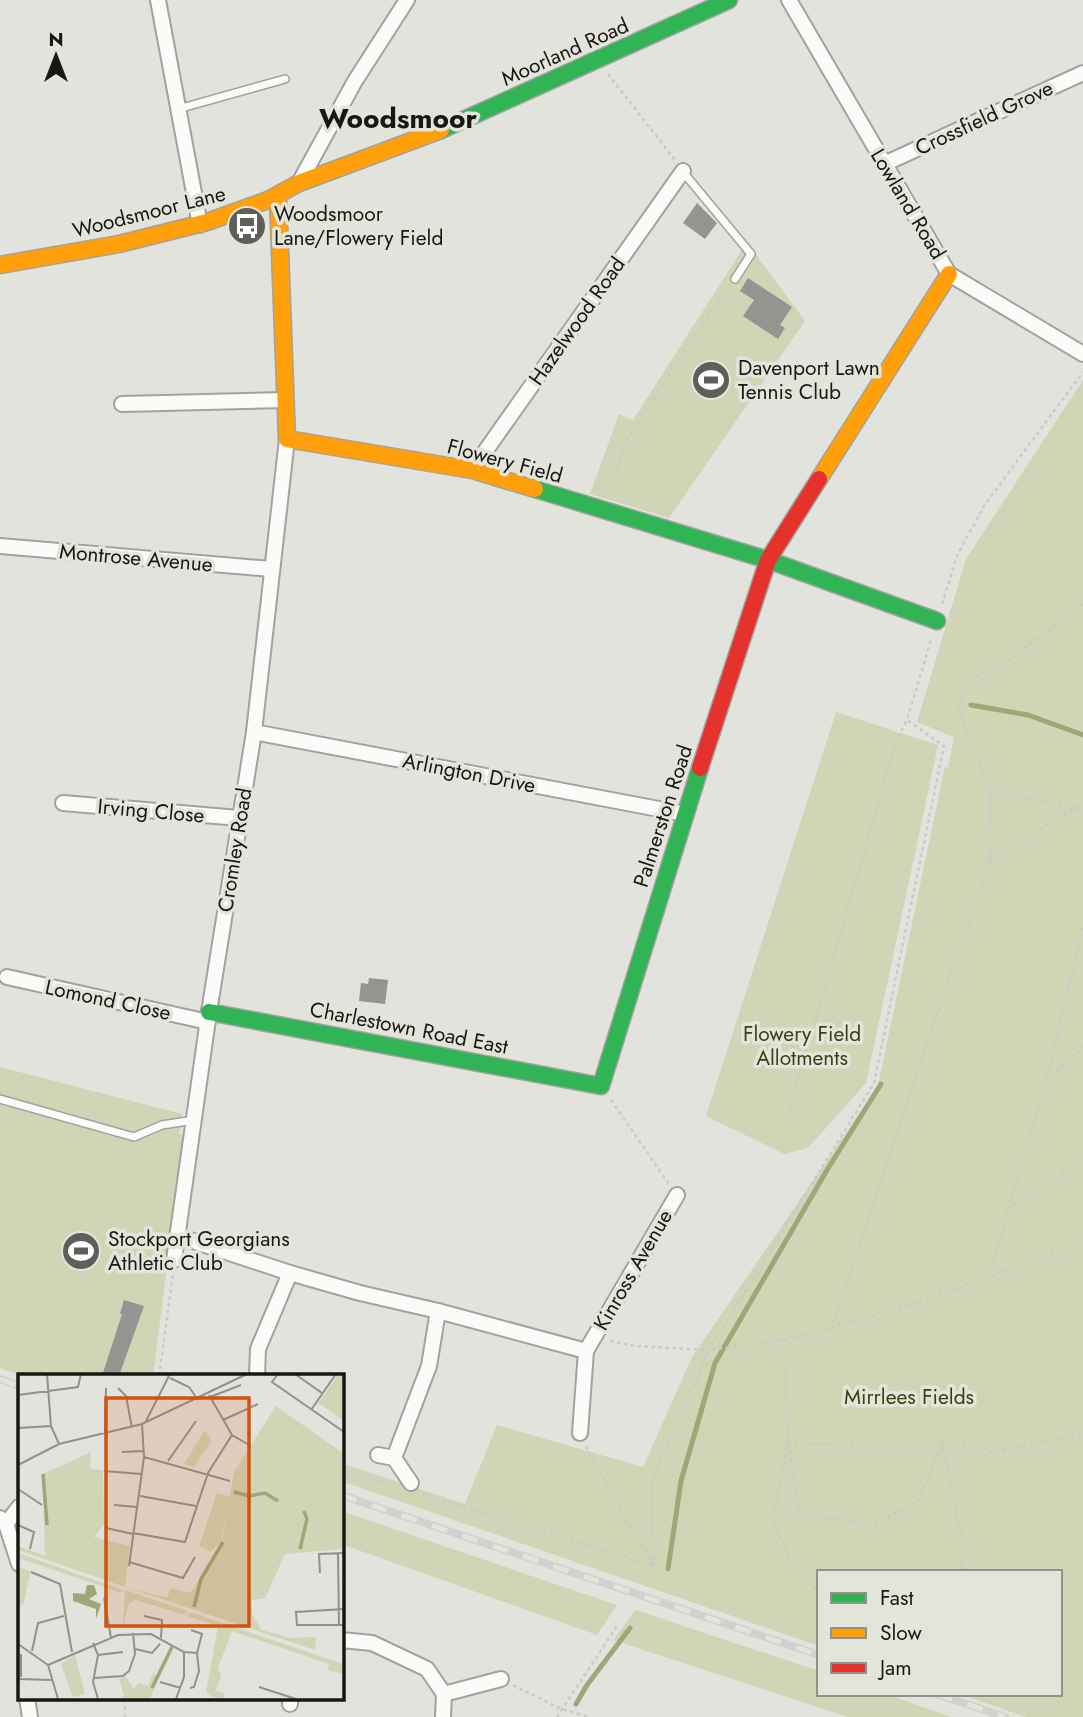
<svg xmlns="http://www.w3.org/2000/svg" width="1083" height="1717" viewBox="0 0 1083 1717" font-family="Jost,sans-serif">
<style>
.green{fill:#d0d5b6}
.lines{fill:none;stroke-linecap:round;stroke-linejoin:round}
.stream{stroke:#a0a678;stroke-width:5}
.building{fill:#949491}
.lane-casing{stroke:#a2a29e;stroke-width:10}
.street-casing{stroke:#a2a29e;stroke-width:18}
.fast-casing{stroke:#a2a29e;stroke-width:19}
.slow-casing{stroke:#a2a29e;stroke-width:19}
.jam-casing{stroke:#a2a29e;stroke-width:19}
.path{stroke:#cacac9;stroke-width:2.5;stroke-dasharray:3.5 3.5;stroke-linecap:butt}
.lane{stroke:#fbfbfa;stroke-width:7}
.street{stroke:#fbfbfa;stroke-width:14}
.fast{stroke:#30b455;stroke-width:16}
.slow{stroke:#ff9f0a;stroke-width:16}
.jam{stroke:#e5322d;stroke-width:16}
.rail-casing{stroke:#d1d1d0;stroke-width:8}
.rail{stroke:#e3e5db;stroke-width:5;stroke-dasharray:16;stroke-linecap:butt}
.labels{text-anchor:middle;stroke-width:7;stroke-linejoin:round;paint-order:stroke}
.street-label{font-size:21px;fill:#171814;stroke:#e3e5db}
.poi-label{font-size:21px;fill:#171814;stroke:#e3e5db;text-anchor:start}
.park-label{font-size:21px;fill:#3c410f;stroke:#e3e5db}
.district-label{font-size:28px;font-weight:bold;fill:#171814;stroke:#e3e5db}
.inset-river{fill:none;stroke:#a0a678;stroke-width:3.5}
.inset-road{fill:none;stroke:#91928d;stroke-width:2}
.view{fill:#d3520d;fill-opacity:0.15;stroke:#d3520d;stroke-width:3.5}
.inset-edge{fill:none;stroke:#171814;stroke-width:3.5}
</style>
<rect width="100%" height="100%" fill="#e2e3dd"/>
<g class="green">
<polygon points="747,242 805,321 669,518 590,494 619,414 633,420"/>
<polygon points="1083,380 1083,1717 1026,1717 959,1694 1060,1694 1060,1572 819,1572 819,1646 341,1481 341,1463 465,1504 497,1425 643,1467 692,1357 878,1086 945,766 948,768 954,737 917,722 966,559"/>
<polygon points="836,712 938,745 866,1083 808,1148 784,1154 706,1116"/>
<polygon points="0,1067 182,1114 179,1134 184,1135 153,1376 22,1376 0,1368"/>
<polygon points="341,1511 617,1605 597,1635 341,1544"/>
<polygon points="636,1610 819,1671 819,1694 886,1694 951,1717 848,1717 613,1640"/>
</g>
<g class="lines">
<g class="stream">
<polyline points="971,705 1028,715 1083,735"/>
<polyline points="668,1569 681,1481 715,1363 827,1170 881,1084"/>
<polyline points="576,1704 587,1685 630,1628"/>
</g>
</g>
<g class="building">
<polygon points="697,203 717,223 705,239 683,223"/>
<polygon points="748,278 792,307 780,325 785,328 778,339 743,316 754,300 740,291"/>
<polygon points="369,978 388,980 385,1004 359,1001 361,983 368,984"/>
<polygon points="124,1300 144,1306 119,1376 102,1376 122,1314 120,1314"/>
</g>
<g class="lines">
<defs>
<g id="lane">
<polyline points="178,109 285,79"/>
<polyline points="683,172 751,254 735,279"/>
<polyline points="0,1099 134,1137 162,1125 194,1120"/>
</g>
<g id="street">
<polyline points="158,0 200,225"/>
<polyline points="789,0 949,274 1083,354"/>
<polyline points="884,164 1083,73"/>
<polyline points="299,183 355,81 407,0"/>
<polyline points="122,404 285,400"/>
<polyline points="472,470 683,171"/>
<polyline points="0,546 271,569"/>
<polyline points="254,732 685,814"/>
<polyline points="63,803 239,818"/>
<polyline points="7,977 208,1022"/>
<polyline points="178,1236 290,1273 360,1293 438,1311 586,1351 677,1195"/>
<polyline points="174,1260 209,1012 254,732 287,439"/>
<polyline points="257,1376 258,1349 290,1273"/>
<polyline points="580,1433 586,1351"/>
<polyline points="378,1455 394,1458 411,1483"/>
<polyline points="394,1458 429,1366 438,1311"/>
<polyline points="0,1518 6,1524 19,1564"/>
<polyline points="6,1524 19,1507"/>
<polyline points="341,1640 372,1643 427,1669 444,1694 443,1717"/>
<polyline points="444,1694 501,1679"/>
<polyline points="27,1698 30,1717"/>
<polyline points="290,1704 290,1698"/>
</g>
<g id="fast">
<polyline points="441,130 729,0"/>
<polyline points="535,489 768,560 937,621"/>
<polyline points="209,1012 601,1086 700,768"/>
</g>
<g id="slow">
<polyline points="278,197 287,439 472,470 535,489"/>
<polyline points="0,265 119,244 207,222 268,200 299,183 441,130"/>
<polyline points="819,479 949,274"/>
</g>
<polyline id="jam" points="700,768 768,560 819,479"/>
</defs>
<use href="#lane" class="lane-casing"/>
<use href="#street" class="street-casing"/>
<use href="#fast" class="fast-casing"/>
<use href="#slow" class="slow-casing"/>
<use href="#jam" class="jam-casing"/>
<g class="path">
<polyline points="608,74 675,160"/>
<polyline points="750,338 758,326"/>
<polyline points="616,474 625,443 726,288"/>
<polyline points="942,604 958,553 986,503 1083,372"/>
<polyline points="990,791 1075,808"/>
<polyline points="990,859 990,791 959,710 965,682 1006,662 1083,604"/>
<polyline points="1046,1081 1083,1047"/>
<polyline points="611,1100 669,1184"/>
<polyline points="786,1120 897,739 907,720"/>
<polyline points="1008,1209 1083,1161"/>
<polyline points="991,1269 1046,1081 1083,928"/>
<polyline points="831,1328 990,859 1075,808 1083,809"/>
<path d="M784,1340C886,1315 985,1280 1083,1242"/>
<polyline points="610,1341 635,1346 709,1350 874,1083 944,746 907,720 931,640"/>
<polyline points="159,1376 173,1274"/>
<polyline points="943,1443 963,1546 962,1572"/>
<polyline points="788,1444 800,1515 873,1524 917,1503 943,1443"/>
<polyline points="586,1446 618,1506 653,1565"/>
<polyline points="787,1447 773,1519 790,1562 819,1592"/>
<polyline points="341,1469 393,1485"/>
<polyline points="423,1494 654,1566"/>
<polyline points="654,1566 651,1482 709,1350 783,1340 788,1444 964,1443 992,1452 1083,1434"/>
<polyline points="513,1685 561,1709 589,1717"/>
<polyline points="125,1717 125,1698"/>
<polyline points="557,1717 619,1623"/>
</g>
<use href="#lane" class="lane"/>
<use href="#street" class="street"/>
<use href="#fast" class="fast"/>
<use href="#slow" class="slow"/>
<use href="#jam" class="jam"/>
<defs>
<g id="rail">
<polyline points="0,1379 19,1386"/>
<polyline points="341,1495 819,1655"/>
<polyline points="937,1694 1005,1717"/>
</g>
</defs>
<use href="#rail" class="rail-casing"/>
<use href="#rail" class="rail"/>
</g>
<defs>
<symbol id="bus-disc" viewBox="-11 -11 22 22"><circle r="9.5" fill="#5e5f5a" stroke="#e3e5db"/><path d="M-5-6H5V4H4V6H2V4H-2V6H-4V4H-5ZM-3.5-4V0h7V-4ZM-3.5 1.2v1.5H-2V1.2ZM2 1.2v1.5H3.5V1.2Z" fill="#fff"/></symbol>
<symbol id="stadium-disc" viewBox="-11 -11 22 22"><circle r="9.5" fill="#5e5f5a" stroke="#e3e5db"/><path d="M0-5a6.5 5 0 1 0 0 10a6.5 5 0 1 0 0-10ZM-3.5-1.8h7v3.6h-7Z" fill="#fff"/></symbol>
</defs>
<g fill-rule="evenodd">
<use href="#bus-disc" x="225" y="204" width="44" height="44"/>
<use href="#stadium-disc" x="689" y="358" width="44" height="44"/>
<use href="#stadium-disc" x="59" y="1229" width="44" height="44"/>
</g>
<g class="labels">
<g class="street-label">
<text transform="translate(565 52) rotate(-24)" y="7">Moorland Road</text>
<text transform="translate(984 118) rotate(-25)" y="7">Crossfield Grove</text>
<text transform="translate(908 204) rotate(59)" y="7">Lowland Road</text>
<text transform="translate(149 212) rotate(-14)" y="7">Woodsmoor Lane</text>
<text transform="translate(577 321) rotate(-55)" y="7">Hazelwood Road</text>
<text transform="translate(505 461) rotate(15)" y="7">Flowery Field</text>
<text transform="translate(136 558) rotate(5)" y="7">Montrose Avenue</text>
<text transform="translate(469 773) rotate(11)" y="7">Arlington Drive</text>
<text transform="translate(151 811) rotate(5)" y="7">Irving Close</text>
<text transform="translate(663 816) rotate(-72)" y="7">Palmerston Road</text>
<text transform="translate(235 850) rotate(-81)" y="7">Cromley Road</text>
<text transform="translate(108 1000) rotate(12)" y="7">Lomond Close</text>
<text transform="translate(409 1028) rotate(11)" y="7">Charlestown Road East</text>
<text transform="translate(633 1270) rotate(-60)" y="7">Kinross Avenue</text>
</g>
<g class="poi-label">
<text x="274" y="221">Woodsmoor<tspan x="274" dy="24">Lane/Flowery Field</tspan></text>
<text x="738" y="375">Davenport Lawn<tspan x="738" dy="24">Tennis Club</tspan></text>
<text x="108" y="1246">Stockport Georgians<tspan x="108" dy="24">Athletic Club</tspan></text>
</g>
<g class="park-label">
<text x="802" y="1041">Flowery Field<tspan x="802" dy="24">Allotments</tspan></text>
<text x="909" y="1404">Mirrlees Fields</text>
</g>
<g class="district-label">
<text x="398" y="128">Woodsmoor</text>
</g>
</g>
<g transform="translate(18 1374)">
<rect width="326" height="326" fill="#e2e3dd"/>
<path d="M321,0H325V46L300,29ZM258,32L325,79V175L267,180L247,224L234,226V241L244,256L272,264L298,263L297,276L108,213L149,224L153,214L173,219L204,168L216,98ZM187,56L194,67L176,93L166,90ZM73,78L72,95L85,96L86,150L76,163L112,172L107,213L0,176V172L27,182L25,100ZM199,119L212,123L203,168L192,178L181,172ZM0,179L105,216L104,219L0,184ZM0,193L13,197L5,231H0ZM107,216L170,237L167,241L118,226L111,229L105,253ZM172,238L325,290V300L310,296L311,290L214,257L200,294L203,301L198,317L206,319V325L193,322L188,318L200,252L169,242ZM57,281L67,320L55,323L43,290ZM135,299L140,304L132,325H101L106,322L101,304L108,303L116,315L121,309L130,312Z" fill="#d0d5b6"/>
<path d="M69,211H76L79,220L71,225L83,230L78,245V235L55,227V219L67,220Z" fill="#a0a678"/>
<path class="inset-river" d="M25,100L29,151M216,118L231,122L247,119L260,127M282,175L289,145L286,137M176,233L183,205L205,168M134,314L154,273"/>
<path class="inset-road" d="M29,0L33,52L41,70M260,0L254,8L326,58M277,0L304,19M152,4L171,13L180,26M100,14L108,22L114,54M0,21L60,13L63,0M191,21L214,61L233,72M192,23L223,11M293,36L318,0M205,46L240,30M128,47L152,0M124,50L126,83L212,107M0,54L33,52M87,60L88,14M104,78L125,77M150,87L178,47M0,91L41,70L124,50L229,0M86,97L123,100M0,115L24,131M122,122L178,132M96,131L119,133M0,151L16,158L12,175M88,154L115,160M115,159L167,168L190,99L214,61M320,179L321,251M111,188L165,204L177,183M111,192L126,83M13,198L42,210L54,278M302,199L301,180L326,179M86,224L93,264M326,235L278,238L279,251H326M126,242L144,246L143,264M75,269L80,281L75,308L80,325M0,270L30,291L40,325M117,275L134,279L142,270M14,277L20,249L46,242M166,278L179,279L184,260L173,256M3,280V303M80,281L105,278M30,291L100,261L133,260L166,278V303L158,325M76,304L105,302L111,297L117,280L115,259M0,305L34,306M142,308L163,314M241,313L278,325M172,314L176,313L181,297L179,279"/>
<path class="view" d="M88,24H231V252H88Z"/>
<rect width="326" height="326" class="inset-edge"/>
</g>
<rect x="817" y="1570" width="245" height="126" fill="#e3e5db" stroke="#91938b" stroke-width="2"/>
<rect x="831" y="1593" width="35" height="10" fill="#30b455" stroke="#91938b" stroke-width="2"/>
<text x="880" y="1605" font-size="21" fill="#171814">Fast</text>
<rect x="831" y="1628" width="35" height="10" fill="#ff9f0a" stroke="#91938b" stroke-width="2"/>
<text x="880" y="1640" font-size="21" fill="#171814">Slow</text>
<rect x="831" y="1663" width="35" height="10" fill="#e5322d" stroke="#91938b" stroke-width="2"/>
<text x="880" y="1675" font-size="21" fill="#171814">Jam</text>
<g transform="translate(56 56)" stroke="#e3e5db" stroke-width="5" paint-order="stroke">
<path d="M0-5L12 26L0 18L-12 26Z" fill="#171814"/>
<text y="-10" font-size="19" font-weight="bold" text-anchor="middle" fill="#171814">N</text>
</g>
</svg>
